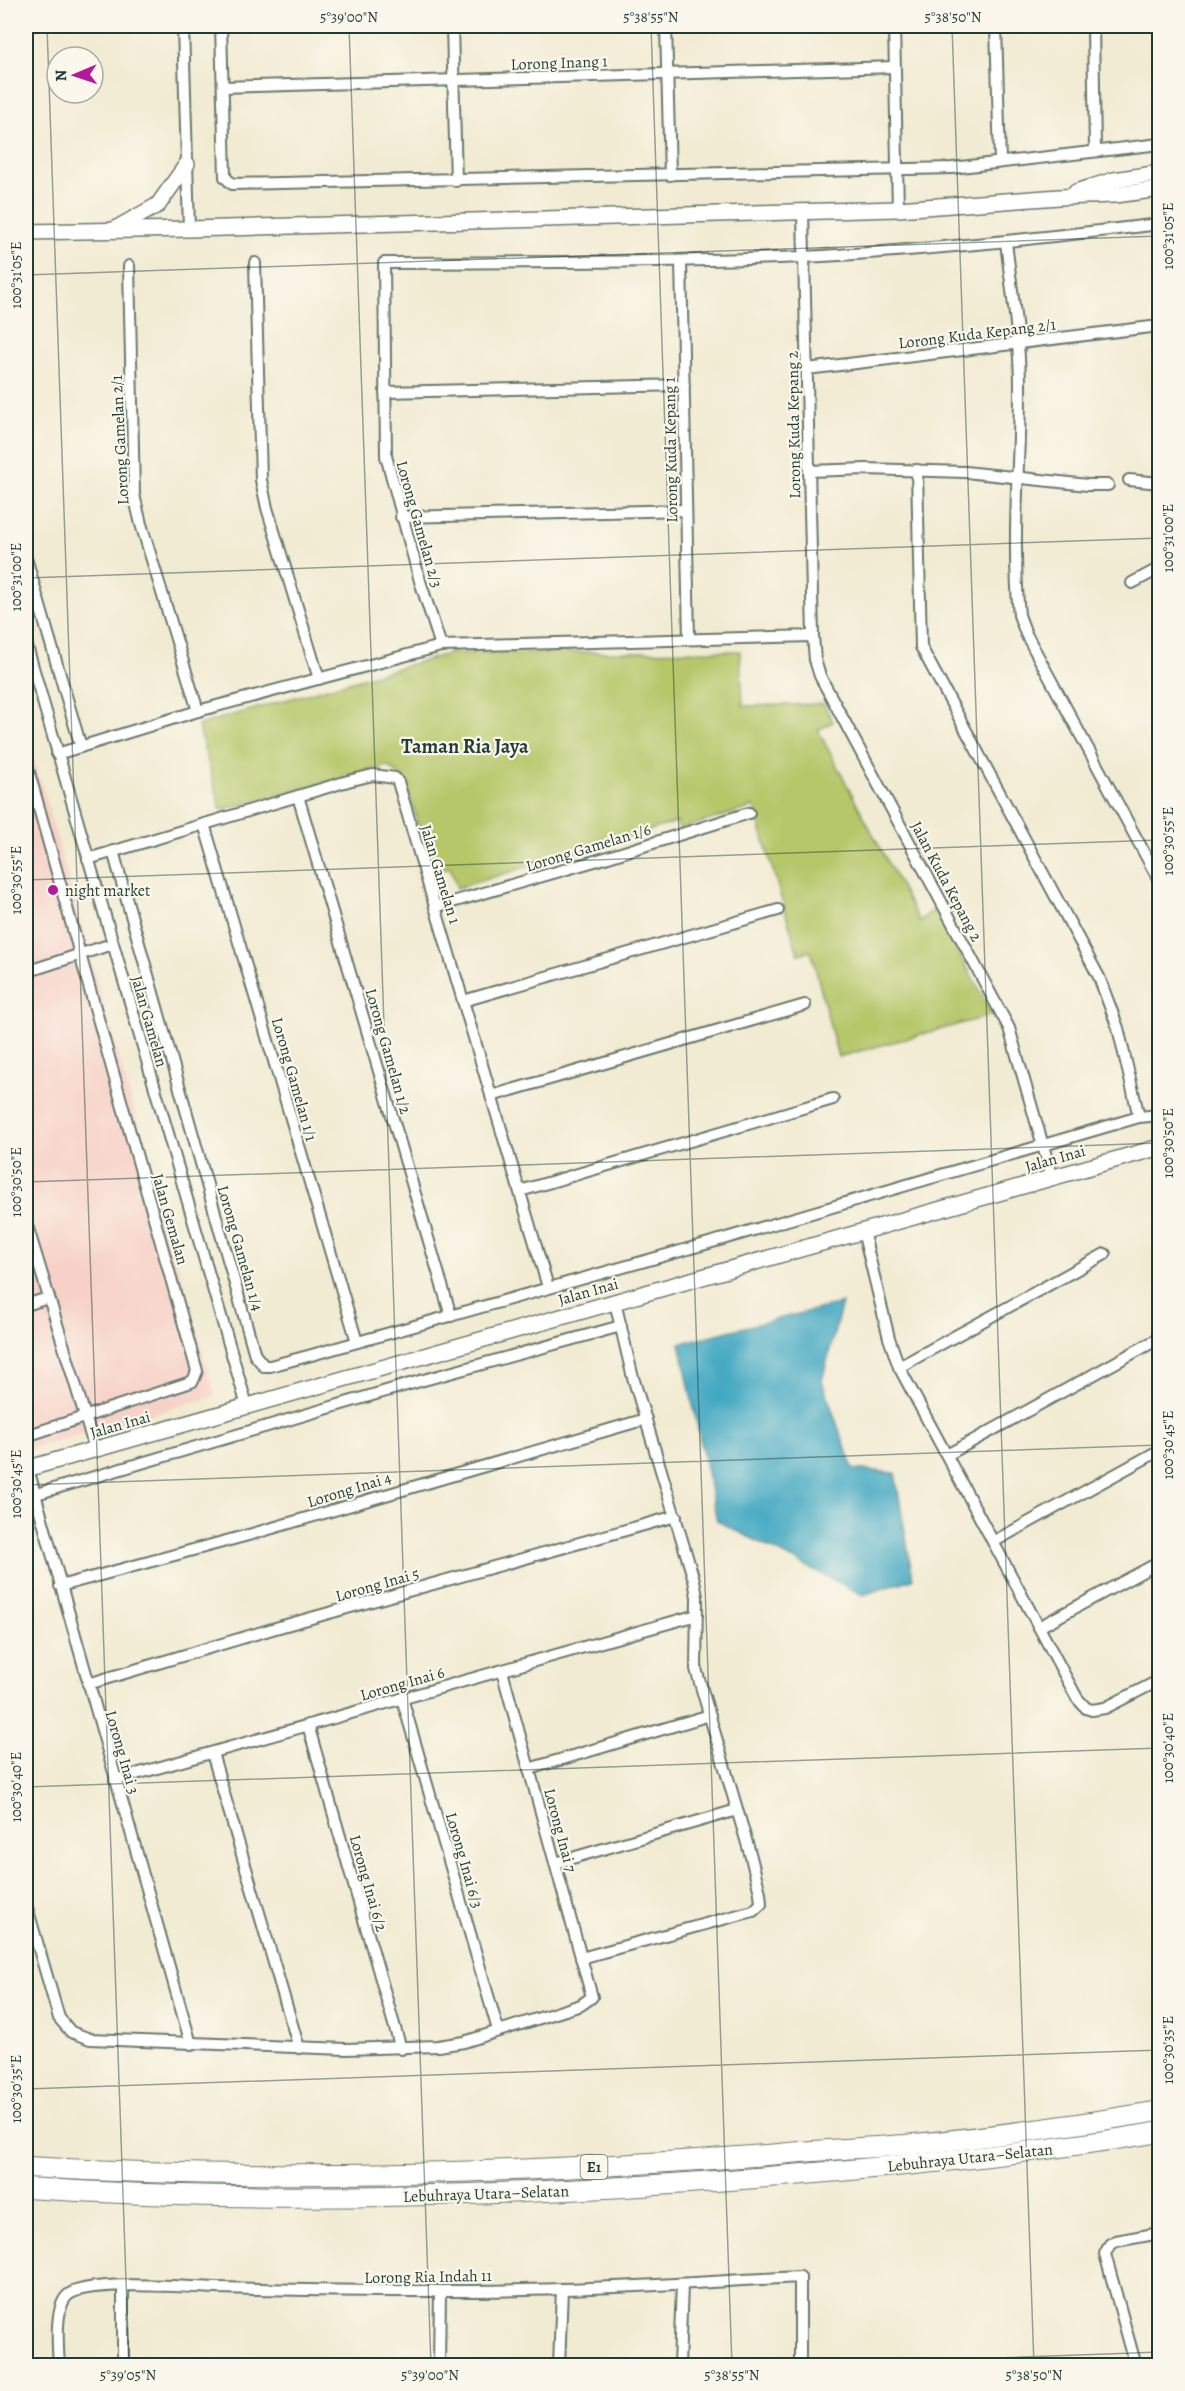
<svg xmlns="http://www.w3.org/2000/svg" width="1185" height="2391" viewBox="0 0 1185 2391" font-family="Alegreya,serif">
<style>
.built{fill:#f7d1c7}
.green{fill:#b6c76a;stroke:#6a824f;stroke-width:1.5}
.water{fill:#42a8c2;stroke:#30727b;stroke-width:1.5}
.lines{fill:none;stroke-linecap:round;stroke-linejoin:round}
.street-casing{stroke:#697a6c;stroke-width:14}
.secondary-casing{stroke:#697a6c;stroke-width:18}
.highway-casing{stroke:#697a6c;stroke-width:22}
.street{stroke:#fff;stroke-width:10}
.secondary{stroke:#fff;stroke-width:15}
.highway{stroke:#fff;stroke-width:20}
.ticks{fill:none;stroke:#1f3d34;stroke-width:1.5;stroke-opacity:0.45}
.poi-dot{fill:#b5179e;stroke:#fbf7ec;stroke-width:2}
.labels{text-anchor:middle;stroke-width:4.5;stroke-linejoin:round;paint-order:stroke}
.shield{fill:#fbf7ec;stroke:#61756b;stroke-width:1.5}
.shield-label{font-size:15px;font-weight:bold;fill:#1f3d34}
.street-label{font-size:16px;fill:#1f3d34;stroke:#fbf7ec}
.poi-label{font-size:16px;fill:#1f3d34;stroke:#fbf7ec;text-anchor:start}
.quarter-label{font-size:20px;font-weight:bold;fill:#1f3d34;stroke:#fbf7ec}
.neatline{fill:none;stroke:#1f3d34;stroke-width:2}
.ticks-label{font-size:15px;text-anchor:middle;fill:#1f3d34}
</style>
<rect width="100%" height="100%" fill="#fbf7ec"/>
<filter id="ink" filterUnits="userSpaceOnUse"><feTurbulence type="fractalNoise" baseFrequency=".0167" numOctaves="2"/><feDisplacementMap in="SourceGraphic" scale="12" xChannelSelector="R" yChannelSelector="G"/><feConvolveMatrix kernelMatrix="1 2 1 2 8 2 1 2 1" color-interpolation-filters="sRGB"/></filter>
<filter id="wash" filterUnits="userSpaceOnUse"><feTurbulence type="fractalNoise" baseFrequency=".008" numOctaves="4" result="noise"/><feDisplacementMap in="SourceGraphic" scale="24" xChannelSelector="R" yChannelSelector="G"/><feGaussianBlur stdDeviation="1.35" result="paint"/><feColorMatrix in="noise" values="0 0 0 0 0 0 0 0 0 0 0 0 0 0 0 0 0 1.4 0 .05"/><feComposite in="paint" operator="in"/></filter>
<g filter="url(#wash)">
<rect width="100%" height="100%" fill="#f2ebd3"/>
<polygon class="built" points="26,729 215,1396 26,1450"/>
<polygon class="green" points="740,651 743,706 824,704 833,722 818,730 919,921 935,909 993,1015 838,1057 811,951 798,954 754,807 679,829 677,822 457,888 450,867 433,873 404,778 387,766 221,810 198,725 451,653"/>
<polygon class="water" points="842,1303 822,1381 853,1469 895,1473 913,1579 863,1595 717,1521 680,1343"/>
</g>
<g filter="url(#ink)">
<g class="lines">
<defs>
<g id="street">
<polyline points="183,26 189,229"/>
<polyline points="221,26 225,177 232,184 952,168 1160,144"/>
<polyline points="452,26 456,181"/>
<polyline points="666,26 670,175"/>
<polyline points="894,26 898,209"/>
<polyline points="996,26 1000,162"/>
<polyline points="1093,26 1095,149"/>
<polyline points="223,87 895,67"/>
<polyline points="803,213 813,636 815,660 820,676 1009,1028 1052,1177"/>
<path d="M1006,242C1012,294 1021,346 1020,398C1019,470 1012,543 1019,615L1026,634L1160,882"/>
<polyline points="681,261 689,639"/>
<polyline points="255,263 261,480 267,508 319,679"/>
<polyline points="129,266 134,495 141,524 198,711"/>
<polyline points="807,369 1151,327"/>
<polyline points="385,392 684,385"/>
<polyline points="917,470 921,647 1099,977 1118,1028 1139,1117"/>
<polyline points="809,471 866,469 965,472 1088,485 1108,485"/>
<polyline points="1129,480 1160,483"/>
<polyline points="401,517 686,510"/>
<polyline points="26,558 81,747"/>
<polyline points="1132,583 1160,568"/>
<polyline points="26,643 247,1406"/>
<path d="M441,646L420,581L386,456L384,263C524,262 663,263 802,257C922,251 1041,238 1160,224"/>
<polyline points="57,754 198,711 441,646 813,636"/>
<polyline points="26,762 197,1371 193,1381 188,1383 26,1436"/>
<polyline points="298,796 451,1316"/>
<polyline points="204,824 357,1342"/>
<polyline points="113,851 255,1355 264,1366 270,1366 308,1356 716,1241 1139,1117 1160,1115"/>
<polyline points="88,859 348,781 373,775 395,778 398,782 548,1287"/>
<polyline points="435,907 605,858 749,813"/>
<polyline points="26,972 112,944"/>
<polyline points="463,1001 778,910"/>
<polyline points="491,1096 805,1005"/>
<polyline points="520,1191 833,1099"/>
<polyline points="26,1222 95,1449"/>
<polyline points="863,1231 889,1338 899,1367 1077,1698 1086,1708 1092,1710 1105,1708 1160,1680"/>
<polyline points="26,1305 48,1298"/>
<polyline points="899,1367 1105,1254"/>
<polyline points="947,1455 1160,1338"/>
<polyline points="28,1469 191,2044"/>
<polyline points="26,1497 420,1381 621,1326"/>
<polyline points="993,1542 1160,1450"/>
<polyline points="60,1586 252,1534 646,1419"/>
<polyline points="1039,1627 1160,1562"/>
<polyline points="88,1684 279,1627 676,1516"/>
<polyline points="402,1698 498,2030"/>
<polyline points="308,1725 401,2049"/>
<polyline points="212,1753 299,2048"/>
<polyline points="529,1769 710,1715"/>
<polyline points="115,1780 697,1615"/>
<polyline points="555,1863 737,1810"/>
<polyline points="26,1904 59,2018 71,2032 90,2039 346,2049 438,2046 464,2042 581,2005 592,1997 502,1671"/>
<polyline points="581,1958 753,1911 761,1904 760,1893 751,1857 696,1669 697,1597 694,1580 632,1374 615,1302"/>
<path d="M59,2366C58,2348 54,2307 68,2295C86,2279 189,2287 216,2288C331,2291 445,2293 560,2289C640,2287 720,2281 800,2277V2366"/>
<polyline points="123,2366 123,2286"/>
<polyline points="439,2366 440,2292"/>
<polyline points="559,2366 562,2289"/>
<polyline points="679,2366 682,2284"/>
<polyline points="1136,2366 1105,2254 1110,2244 1116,2241 1160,2233"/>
</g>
<g id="secondary">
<polyline points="1076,192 1114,180 1160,173"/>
<polyline points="115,229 158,205 187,164"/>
<polyline points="26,232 189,229 898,209 1059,197 1115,195 1160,189"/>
<polyline points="26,1469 1160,1147"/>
</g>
<g id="highway">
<path d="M26,2167C277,2181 529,2174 779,2154C821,2150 863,2148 905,2145C990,2137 1075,2125 1160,2111"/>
<path d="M26,2188C269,2204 513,2197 756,2178C891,2167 1026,2155 1160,2132"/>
</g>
</defs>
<use href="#street" class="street-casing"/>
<use href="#secondary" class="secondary-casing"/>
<use href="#highway" class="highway-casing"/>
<use href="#street" class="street"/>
<use href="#secondary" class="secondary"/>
<use href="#highway" class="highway"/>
</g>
</g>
<path class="ticks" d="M47,26L129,2366M349,26L431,2366M651,26L732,2366M952,26L1034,2366M26,275L1160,236M26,578L1160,538M26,880L1160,840M26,1182L1160,1143M26,1485L1160,1445M26,1787L1160,1748M26,2089L1160,2050M780,2366L1160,2352"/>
<circle class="poi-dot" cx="53" cy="890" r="6"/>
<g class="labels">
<rect class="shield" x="580.5" y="2155" width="27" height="24" rx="4.5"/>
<g class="shield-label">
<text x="594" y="2172">E1</text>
</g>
<g class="street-label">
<text transform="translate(559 62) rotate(-2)" y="6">Lorong Inang 1</text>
<text transform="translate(977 333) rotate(-7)" y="6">Lorong Kuda Kepang 2/1</text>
<text transform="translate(793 425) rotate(-91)" y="6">Lorong Kuda Kepang 2</text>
<text transform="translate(119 440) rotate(-93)" y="6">Lorong Gamelan 2/1</text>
<text transform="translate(670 450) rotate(-91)" y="6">Lorong Kuda Kepang 1</text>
<text transform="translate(420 524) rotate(74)" y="6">Lorong Gamelan 2/3</text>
<text transform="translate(588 847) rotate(-17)" y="6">Lorong Gamelan 1/6</text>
<text transform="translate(441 874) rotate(73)" y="6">Jalan Gamelan 1</text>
<text transform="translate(947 881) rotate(62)" y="6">Jalan Kuda Kepang 2</text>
<text transform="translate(150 1021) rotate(74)" y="6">Jalan Gamelan</text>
<text transform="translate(389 1051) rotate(74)" y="6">Lorong Gamelan 1/2</text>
<text transform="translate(295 1079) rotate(74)" y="6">Lorong Gamelan 1/1</text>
<text transform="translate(1055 1158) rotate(-16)" y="6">Jalan Inai</text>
<text transform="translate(171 1219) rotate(74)" y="6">Jalan Gemalan</text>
<text transform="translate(241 1248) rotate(74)" y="6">Lorong Gamelan 1/4</text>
<text transform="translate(588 1291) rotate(-16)" y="6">Jalan Inai</text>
<text transform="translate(120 1424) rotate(-16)" y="6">Jalan Inai</text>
<text transform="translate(349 1489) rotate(-17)" y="6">Lorong Inai 4</text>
<text transform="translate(377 1584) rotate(-16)" y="6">Lorong Inai 5</text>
<text transform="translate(402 1683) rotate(-16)" y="6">Lorong Inai 6</text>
<text transform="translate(123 1752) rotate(74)" y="6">Lorong Inai 3</text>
<text transform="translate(561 1830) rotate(75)" y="6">Lorong Inai 7</text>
<text transform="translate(465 1860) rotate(74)" y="6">Lorong Inai 6/3</text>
<text transform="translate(369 1883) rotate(74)" y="6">Lorong Inai 6/2</text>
<text transform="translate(970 2157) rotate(-6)" y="6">Lebuhraya Utara–Selatan</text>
<text transform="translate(486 2193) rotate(-2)" y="6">Lebuhraya Utara–Selatan</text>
<text transform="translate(428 2276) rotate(-1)" y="6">Lorong Ria Indah 11</text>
</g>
<g class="poi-label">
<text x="65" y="896">night market</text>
</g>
<g class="quarter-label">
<text x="465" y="753">Taman Ria Jaya</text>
</g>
</g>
<rect width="1185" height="2391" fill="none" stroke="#fbf7ec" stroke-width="66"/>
<g transform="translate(75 75) rotate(268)"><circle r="28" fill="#fbf7ec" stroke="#a3ada2" stroke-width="1.5"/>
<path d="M0-4.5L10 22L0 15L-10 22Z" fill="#b5179e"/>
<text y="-9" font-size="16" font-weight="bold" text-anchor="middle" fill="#1f3d34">N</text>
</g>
<rect x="33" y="33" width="1119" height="2325" class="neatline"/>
<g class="ticks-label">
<text x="349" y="22">5°39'00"N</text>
<text x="651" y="22">5°38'55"N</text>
<text x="953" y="22">5°38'50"N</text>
<text transform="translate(1168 236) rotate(-90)" y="5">100°31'05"E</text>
<text transform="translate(16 275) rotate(-90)" y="5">100°31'05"E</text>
<text transform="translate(1168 538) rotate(-90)" y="5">100°31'00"E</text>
<text transform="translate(16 577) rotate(-90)" y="5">100°31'00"E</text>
<text transform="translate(1168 841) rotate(-90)" y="5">100°30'55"E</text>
<text transform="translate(16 880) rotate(-90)" y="5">100°30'55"E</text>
<text transform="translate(1168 1143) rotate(-90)" y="5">100°30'50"E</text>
<text transform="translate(16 1182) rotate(-90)" y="5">100°30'50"E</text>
<text transform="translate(1168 1445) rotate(-90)" y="5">100°30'45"E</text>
<text transform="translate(16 1484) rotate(-90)" y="5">100°30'45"E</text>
<text transform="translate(1168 1748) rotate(-90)" y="5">100°30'40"E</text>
<text transform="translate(16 1787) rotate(-90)" y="5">100°30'40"E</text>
<text transform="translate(1168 2050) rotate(-90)" y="5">100°30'35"E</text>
<text transform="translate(16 2089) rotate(-90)" y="5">100°30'35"E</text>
<text x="128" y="2380">5°39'05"N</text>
<text x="430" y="2380">5°39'00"N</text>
<text x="732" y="2380">5°38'55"N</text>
<text x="1034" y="2380">5°38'50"N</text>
</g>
</svg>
